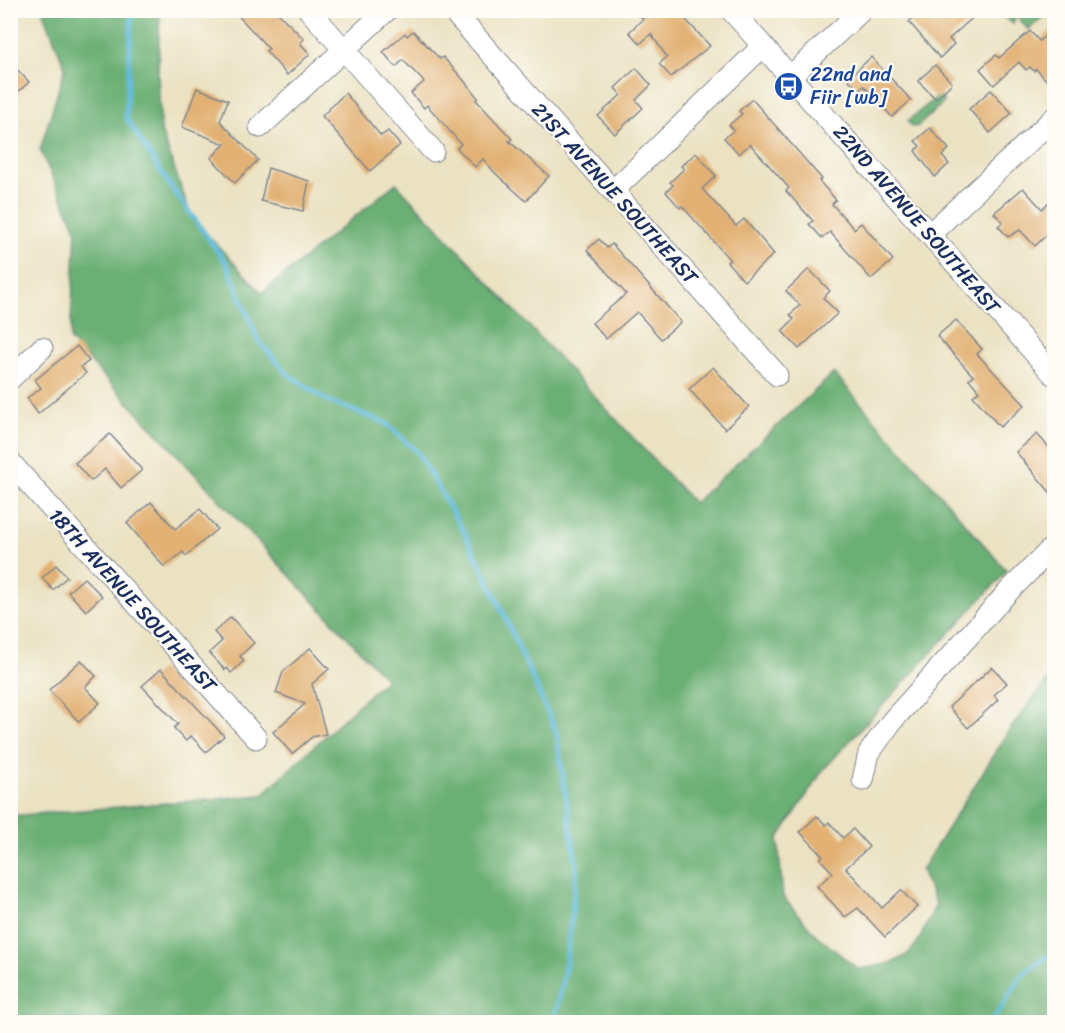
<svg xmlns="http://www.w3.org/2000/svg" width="1065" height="1033" viewBox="0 0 1065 1033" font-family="Sriracha,sans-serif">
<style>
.forest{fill:#6baf73;stroke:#436f68;stroke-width:1.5}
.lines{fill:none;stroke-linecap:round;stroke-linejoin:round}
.stream{stroke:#5ab8d9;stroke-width:5}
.building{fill:#e2b173}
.minor-casing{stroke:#838890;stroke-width:23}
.minor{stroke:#fff;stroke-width:21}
.labels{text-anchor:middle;stroke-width:4.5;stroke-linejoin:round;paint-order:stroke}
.transit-label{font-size:20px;fill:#164399;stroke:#fdfcf7;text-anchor:start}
.street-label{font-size:20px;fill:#1b2f5e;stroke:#fdfcf7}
</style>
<rect width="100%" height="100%" fill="#fdfcf7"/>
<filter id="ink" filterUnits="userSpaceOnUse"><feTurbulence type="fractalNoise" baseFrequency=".0167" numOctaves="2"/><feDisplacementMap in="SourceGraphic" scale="12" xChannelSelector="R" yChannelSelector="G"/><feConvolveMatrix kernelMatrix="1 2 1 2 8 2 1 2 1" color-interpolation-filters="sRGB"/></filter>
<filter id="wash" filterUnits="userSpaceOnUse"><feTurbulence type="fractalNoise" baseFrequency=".008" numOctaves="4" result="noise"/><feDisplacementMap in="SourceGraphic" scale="24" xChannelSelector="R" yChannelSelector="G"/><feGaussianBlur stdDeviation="1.35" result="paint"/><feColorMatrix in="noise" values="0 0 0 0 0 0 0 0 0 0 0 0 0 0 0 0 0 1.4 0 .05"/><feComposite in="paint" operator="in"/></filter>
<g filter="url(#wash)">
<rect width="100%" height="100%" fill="#ebe2c2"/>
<g class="forest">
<path d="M43,11H160L158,75L161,131L192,218L262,293L396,183L694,503L834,373L1007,571L823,770L778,839L783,897L816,935L858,969C915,961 913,953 936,904L921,870L1013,725L1054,672V1022H11V816L262,795L386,679L70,340L76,229L40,150L65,68Z"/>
<polygon points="1001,11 1001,10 1050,11 1028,30 1016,15 1013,24 1001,15"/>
<polygon points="939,95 944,102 918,126 912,127 908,121"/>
</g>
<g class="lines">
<g class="stream">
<polyline points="132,10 126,118 169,184 227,264 258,340 288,374 326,400 386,423 418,453 464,532 497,599 556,731 577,869 566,964 554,1022"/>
<polyline points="992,1022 1022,975 1054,952"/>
</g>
</g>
<g id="blocks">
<g class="building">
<polygon points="233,10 275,10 304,39 300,43 310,54 287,75 266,51 269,49"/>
<polygon points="635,10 677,10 710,46 671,77 659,64 667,57 651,34 640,44 629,32 643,19"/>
<polygon points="921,10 981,10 949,39 954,44 940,58 909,22"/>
<polygon points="1054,28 1054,74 1047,81 1036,69 1034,71 1030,67 1026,70 1019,62 994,85 980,69 996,55 999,58 1030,31 1039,41"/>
<polygon points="413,31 440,59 443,57 461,77 478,98 476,100 512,139 509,141 549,176 526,201 495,173 483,159 475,167 457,148 461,144 427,105 424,108 411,93 424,82 403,60 396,67 383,52 405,33 407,36"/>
<polygon points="871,57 911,100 892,117 864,86 859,90 848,79"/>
<polygon points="10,62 29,82 10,99"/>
<polygon points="935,65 952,83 936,99 918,81"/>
<polygon points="636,68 651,85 636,100 643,108 615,134 598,116 621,95 615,88"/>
<polygon points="197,88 228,100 220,121 258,160 235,183 211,158 225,144 182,127"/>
<polygon points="991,90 1012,113 990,133 969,109"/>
<polygon points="345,93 381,136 388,131 400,145 370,171 322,116"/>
<polygon points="752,99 822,179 819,181 836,200 832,204 854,229 861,223 893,260 871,279 830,232 822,238 809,224 813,221 786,191 789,188 750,144 739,154 724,138 734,130 729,125 742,114 739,111"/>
<polygon points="930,128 949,149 942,156 949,164 935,177 915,151 920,146 915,141"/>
<polygon points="696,153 716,176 702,189 736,226 744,219 774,254 744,281 727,262 730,260 682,206 680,208 666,192 673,185 670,182 684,169 681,166"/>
<polygon points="268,168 309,181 303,211 261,201"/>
<polygon points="1023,188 1042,209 1054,197 1054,228 1035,246 1020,230 1008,237 998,226 1003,222 994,213"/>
<polygon points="599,239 607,248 612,244 681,322 661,339 637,312 606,339 592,323 626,294 587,250"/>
<polygon points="809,269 830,291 823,298 838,313 799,349 782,331 794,319 790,315 800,305 786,291"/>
<polygon points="956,320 982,349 977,354 1025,405 1000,427 973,396 979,391 969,379 973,376 937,336"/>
<polygon points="77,346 89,361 81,367 86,373 38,414 27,398 41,388 35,380"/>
<polygon points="713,367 749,407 725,429 689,389"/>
<polygon points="110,434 142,470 121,488 105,469 91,481 75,463"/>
<polygon points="1037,434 1054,453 1054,497 1016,452"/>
<polygon points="151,502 175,529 200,509 217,529 186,556 183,552 164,567 127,523"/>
<polygon points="56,565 67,577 53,590 42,578"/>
<polygon points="84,578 102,596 86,611 68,592"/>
<polygon points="231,617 254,643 240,656 244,661 231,673 227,668 225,670 209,653 222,641 214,632"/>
<polygon points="310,648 329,669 312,684 326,734 312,737 292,754 273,732 305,704 276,693 283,672"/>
<polygon points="81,660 96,676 85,687 100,703 79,722 49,690"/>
<polygon points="992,667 1007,683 994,695 998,700 968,728 949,707"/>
<polygon points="161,669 224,736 206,752 191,736 186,741 174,728 178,724 142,686"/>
<polygon points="817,816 826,825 829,822 843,838 853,829 869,847 846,868 882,908 901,890 917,907 885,937 858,908 845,917 817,886 833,873 820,859 823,856 800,832"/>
</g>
</g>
</g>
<g filter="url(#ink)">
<use href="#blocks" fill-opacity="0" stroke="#838890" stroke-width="1.5"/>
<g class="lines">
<defs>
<g id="minor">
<polyline points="309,10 433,151"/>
<polyline points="452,10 777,375"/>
<polyline points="731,10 1054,375"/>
<polyline points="791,76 862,10"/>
<polyline points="260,127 387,10"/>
<polyline points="613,191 763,46"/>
<polyline points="931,233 1054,118"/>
<polyline points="10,379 42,348"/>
<polyline points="10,462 256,738"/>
<polyline points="863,780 869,753 892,721 1009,591 1054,546"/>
</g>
</defs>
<use href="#minor" class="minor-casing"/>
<use href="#minor" class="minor"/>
</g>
</g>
<defs>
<symbol id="bus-disc" viewBox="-11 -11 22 22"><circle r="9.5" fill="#1a4fb4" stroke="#fdfcf7"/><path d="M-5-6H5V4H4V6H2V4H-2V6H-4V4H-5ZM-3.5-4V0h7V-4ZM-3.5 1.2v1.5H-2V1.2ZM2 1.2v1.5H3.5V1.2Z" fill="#fff"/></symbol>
</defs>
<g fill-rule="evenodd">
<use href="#bus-disc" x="772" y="70" width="33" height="33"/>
</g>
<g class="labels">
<g class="transit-label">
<text x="810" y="81">22nd and<tspan x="810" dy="23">Fiir [wb]</tspan></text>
</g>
<g class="street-label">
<text transform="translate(615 193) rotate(48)" y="7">21ST AVENUE SOUTHEAST</text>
<text transform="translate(917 219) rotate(49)" y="7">22ND AVENUE SOUTHEAST</text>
<text transform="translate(133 600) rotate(48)" y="7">18TH AVENUE SOUTHEAST</text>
</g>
</g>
<rect width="1065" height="1033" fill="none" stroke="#fdfcf7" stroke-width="36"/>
</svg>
